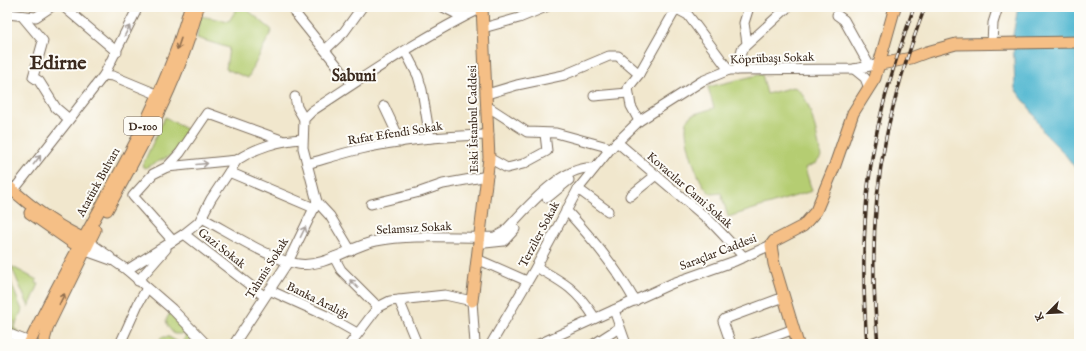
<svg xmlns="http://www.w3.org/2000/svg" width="1086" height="351" viewBox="0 0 1086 351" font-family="'IM FELL English',serif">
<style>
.green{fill:#b5cd72;stroke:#787c48}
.water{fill:#52b8d1;stroke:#467178}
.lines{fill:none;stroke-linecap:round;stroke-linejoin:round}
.minor-casing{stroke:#7b6c5b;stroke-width:11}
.major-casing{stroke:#7b6c5b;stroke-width:13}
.minor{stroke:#fff;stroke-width:9}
.major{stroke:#f5bf86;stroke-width:11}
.rail-casing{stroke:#3b2a1e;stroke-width:3.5}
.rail{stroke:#fdfcf7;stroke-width:2;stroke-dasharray:6;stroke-linecap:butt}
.oneway{stroke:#a79f9a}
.oneway2{stroke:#8f6d4d}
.labels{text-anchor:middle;stroke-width:4;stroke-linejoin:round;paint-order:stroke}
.shield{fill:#fdfcf7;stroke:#75695f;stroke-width:1}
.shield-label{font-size:11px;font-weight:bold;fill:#3b2a1e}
.street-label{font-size:12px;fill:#3b2a1e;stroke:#fdfcf7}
.district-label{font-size:16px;font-weight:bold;fill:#3b2a1e;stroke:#fdfcf7}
.town-label{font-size:20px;font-weight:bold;fill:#3b2a1e;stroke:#fdfcf7}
</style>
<rect width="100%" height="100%" fill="#fdfcf7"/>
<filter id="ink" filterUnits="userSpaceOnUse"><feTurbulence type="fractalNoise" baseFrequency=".025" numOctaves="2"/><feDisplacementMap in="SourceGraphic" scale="8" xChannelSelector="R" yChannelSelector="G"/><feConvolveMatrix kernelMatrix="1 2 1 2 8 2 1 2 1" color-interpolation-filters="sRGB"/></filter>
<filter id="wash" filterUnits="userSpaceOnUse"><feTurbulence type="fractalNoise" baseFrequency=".012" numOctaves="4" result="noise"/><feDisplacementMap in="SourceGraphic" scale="16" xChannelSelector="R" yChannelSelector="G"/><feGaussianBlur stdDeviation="0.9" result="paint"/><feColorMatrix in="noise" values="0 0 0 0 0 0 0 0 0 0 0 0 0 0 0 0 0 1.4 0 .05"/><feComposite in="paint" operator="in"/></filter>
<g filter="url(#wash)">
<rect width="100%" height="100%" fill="#f1e7cd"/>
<g class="green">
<polygon points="238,7 244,7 272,30 248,78 226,69 229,48 197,38 200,16 229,21"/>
<path d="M762,74L767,94L793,87C810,90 818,142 821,157L816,163L805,168L812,191L728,217L721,193L712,194C699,189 685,142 686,127C686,122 688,119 691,115L714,108L708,87Z"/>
<polygon points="165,117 191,132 172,155 145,168 142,166"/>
<polygon points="11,266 37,280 36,283 39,284 29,307"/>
<polygon points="7,273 22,310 14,329 19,331 17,334 11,331 15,322 10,320 7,324"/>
<polygon points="171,311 192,332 188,344 183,344 186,334 174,334 168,327 166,320"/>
<polygon points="161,337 169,337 181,344 159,344"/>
</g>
<polygon class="water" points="1018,7 1079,7 1079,173 1064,153 1044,133 1031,110 1015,89 1013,35"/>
</g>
<g filter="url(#ink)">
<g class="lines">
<defs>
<g id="minor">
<polyline points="64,7 117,52"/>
<polyline points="443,7 463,17"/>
<polyline points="673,7 688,15 729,70"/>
<polyline points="295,13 352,84"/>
<polyline points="7,14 36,17 51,7"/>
<polyline points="837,15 844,20 869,65"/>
<polyline points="22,16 43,41 33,77 39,81 56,108 69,119"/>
<polyline points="483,28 519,18 546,7"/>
<polyline points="747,43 744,23 749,7"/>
<polyline points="992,43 993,23 998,7"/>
<polyline points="325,50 344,32 362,7"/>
<polyline points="405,51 418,76 422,90 430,138"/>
<polyline points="854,69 865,78 869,88"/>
<polyline points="737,70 742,49 788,7"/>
<polyline points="104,75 113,76 159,95"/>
<polyline points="487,94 517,85 564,75 609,56 618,56 639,74"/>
<polyline points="594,96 628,93"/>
<polyline points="295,97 297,107 304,119"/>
<polyline points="384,106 401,142"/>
<polyline points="487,106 527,132 556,133 611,148"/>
<polyline points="639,121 631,106 628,88 639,74 677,7"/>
<polyline points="617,142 711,222 744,257"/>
<polyline points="489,158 507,168 523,164 547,151 545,134"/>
<path d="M307,164C325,159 343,153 361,149C403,139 446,136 489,135"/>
<polyline points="167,167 180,153 207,113 284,141"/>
<polyline points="229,172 314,208"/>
<polyline points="578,189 608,211"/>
<polyline points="13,191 104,75 138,7"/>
<polyline points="630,196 656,175"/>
<polyline points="547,198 569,180"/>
<polyline points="371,204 420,192 443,184 488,176"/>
<path d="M566,210C592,238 616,267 635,301"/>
<path d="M202,218C227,231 273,261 298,264C324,268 351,246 376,241C414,234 456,238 495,237L504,232C525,210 561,165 594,168"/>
<polyline points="184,234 264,296"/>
<path d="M173,241L133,196L153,174L167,167L237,160C255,148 280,140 302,139"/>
<polyline points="89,242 110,257"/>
<polyline points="485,243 504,241 515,229"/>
<polyline points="86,251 114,261 127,270 172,309 206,344"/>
<path d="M351,251L330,216L317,202L303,148L304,119L312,111C367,75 423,36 482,8"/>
<polyline points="334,257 341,270 378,307"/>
<polyline points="477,259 527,281"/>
<path d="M536,267C565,283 577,290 595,318"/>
<polyline points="127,270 184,234 199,222 211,199 237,160"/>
<polyline points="138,281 166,249"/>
<polyline points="269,290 327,316 357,333"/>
<polyline points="399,300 417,344"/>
<polyline points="614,310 626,344"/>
<polyline points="7,333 30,342"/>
<polyline points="120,344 138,304 147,288"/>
<polyline points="234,344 288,262 317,202"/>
<polyline points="350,344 378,307 390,301 445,295 472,301 475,344"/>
<polyline points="491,344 536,267 578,189 611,148 639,121 702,81 729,70 854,69 881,64"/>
<polyline points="539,344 673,283 735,261 771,245"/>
<polyline points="594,344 619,328"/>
<polyline points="731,344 723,321 725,319 784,297"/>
<polyline points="753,344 794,329"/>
</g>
<g id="major">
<polyline points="881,64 911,58 927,52 956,44 1079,42"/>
<path d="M7,185C31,207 59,228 89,241"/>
<path d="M107,210C143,144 180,80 198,7"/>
<polyline points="30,213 83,250"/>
<polyline points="472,301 489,158 482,7"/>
<path d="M29,344C81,231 157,128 190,7"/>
<polyline points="45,344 44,340 48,326 95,230"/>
<polyline points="798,344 774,264 771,245 774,241 803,226 816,211 835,165 853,113 875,78 895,7"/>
</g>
</defs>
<use href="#minor" class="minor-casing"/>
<use href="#major" class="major-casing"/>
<use href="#minor" class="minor"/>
<use href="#major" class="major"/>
<defs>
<g id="rail">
<path d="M867,344C861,268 862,189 881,114C889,78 902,42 914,7"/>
<path d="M878,344C871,275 872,206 886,138C895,93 909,50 925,7"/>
</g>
</defs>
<use href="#rail" class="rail-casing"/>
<use href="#rail" class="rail"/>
</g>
<defs><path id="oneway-shaft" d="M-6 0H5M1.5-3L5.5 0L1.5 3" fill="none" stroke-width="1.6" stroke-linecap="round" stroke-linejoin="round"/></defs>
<g class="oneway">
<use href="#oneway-shaft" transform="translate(127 31) rotate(-63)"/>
<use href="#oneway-shaft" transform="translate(37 160) rotate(-52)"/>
<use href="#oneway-shaft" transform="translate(202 164) rotate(-5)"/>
<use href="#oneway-shaft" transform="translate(303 232) rotate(-64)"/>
<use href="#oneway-shaft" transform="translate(354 284) rotate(-135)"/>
</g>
<g class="oneway2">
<use href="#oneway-shaft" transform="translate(179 44) rotate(109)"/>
<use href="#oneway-shaft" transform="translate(62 299) rotate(-64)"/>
</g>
</g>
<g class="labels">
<rect class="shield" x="124" y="117" width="38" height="18" rx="3"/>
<g class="shield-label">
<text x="143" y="130">D-100</text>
</g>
<g class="street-label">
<text transform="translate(772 58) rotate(-2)" y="4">Köprübaşı Sokak</text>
<text transform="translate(473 119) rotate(-91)" y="4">Eski İstanbul Caddesi</text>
<text transform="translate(395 133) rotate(-9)" y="4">Rıfat Efendi Sokak</text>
<text transform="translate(98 182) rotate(-61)" y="4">Atatürk Bulvarı</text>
<text transform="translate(690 190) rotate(41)" y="4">Kovacılar Cami Sokak</text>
<text transform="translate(414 228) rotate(-3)" y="4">Selamsız Sokak</text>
<text transform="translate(539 234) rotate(-62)" y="4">Terziler Sokak</text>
<text transform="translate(222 248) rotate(38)" y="4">Gazi Sokak</text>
<text transform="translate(718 252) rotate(-21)" y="4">Saraçlar Caddesi</text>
<text transform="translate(267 268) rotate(-58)" y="4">Tahmis Sokak</text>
<text transform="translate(318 300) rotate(26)" y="4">Banka Aralığı</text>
</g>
<g class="district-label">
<text x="354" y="81">Sabuni</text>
</g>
<g class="town-label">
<text x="58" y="69">Edirne</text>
</g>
</g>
<rect width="1086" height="351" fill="none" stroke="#fdfcf7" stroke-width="24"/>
<g transform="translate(1048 313) rotate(246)" stroke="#fdfcf7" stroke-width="3" paint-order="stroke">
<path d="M0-3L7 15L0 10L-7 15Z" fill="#3b2a1e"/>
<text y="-6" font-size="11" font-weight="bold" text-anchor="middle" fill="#3b2a1e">K</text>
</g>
</svg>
